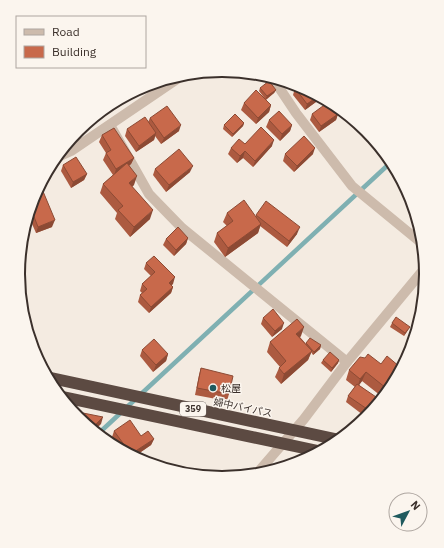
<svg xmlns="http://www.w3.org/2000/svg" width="444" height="548" viewBox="0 0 444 548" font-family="'IBM Plex Sans','Noto Sans JP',sans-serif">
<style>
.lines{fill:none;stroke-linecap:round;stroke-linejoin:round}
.stream{stroke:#7fb0b2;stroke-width:4.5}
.minor{stroke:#cdbbac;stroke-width:10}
.highway{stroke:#5c4a42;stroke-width:12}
.wall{fill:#ac5a40}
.shaded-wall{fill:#8c4a34}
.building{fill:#c8694b;stroke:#8c4a34}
.poi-dot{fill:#1f5a5e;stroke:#fbf5ee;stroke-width:1.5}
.labels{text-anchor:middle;stroke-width:3;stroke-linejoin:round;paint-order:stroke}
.shield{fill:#fbf5ee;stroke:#756b66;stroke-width:1}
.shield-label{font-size:9px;font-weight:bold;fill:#3b302b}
.poi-label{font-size:10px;fill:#3b302b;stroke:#fbf5ee;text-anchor:start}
.street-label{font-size:10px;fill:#3b302b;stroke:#fbf5ee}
.rim{fill:none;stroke:#3b302b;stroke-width:2}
</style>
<rect width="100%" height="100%" fill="#f4ebe1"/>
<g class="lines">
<polyline class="stream" points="99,433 389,164"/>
<g class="minor">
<polyline points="274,80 296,113 352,186 419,241"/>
<polyline points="110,125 149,194 182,228 347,362"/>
<polyline points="60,156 71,151 177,79"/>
<polyline points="259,471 304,419 347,362 425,268"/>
</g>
<g class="highway">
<polyline points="51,378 335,439"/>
<polyline points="63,397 318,451"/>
</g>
</g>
<g class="wall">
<polygon points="300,86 320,99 305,110 293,95 295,88"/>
<polygon points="260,88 276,90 274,93 266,100 271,105 269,112 256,124 241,110 244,103 265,99 259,91"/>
<polygon points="312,114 338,114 336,120 319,132 310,120"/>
<polygon points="150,118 179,131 161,144 155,136 154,140 136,152 125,136 127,129 148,122"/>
<polygon points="269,120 292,125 290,131 280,141 266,127"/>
<polygon points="244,123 243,126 232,137 223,129 224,125"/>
<polygon points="102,135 134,158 131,164 129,166 134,185 132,186 150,219 130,237 115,219 117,213 100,193 103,184 113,175 103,160 106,153 99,142"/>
<polygon points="245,144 272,146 253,167 243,158 237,163 228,154 231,148"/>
<polygon points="285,154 313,154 294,172 283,161"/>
<polygon points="63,165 87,174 84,180 71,188 61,171"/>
<polygon points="155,169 190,172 166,192 153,175"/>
<polygon points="34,196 52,227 36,233 29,217"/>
<polygon points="227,213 256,216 256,215 297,234 287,247 260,226 258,233 225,257 214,242 217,233 227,226 223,222"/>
<polygon points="188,238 186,244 174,256 163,245 166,239"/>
<polygon points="146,263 173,284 171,285 173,287 171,293 149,313 138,302 140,295 142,293 140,291 142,284 151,276 144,269"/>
<polygon points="263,318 282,329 272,337 261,324"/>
<polygon points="392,323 408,330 404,336 390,327"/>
<polygon points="301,336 300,337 306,344 306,343 321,345 320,349 313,355 311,352 308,360 281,384 275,377 279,368 280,367 267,352 270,342"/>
<polygon points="406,349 410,352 407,358 403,355"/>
<polygon points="142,350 168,354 166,361 153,372 140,356"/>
<polygon points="323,360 339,360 338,363 331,372 321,363"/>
<polygon points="381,364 400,367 381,396 362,381 359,385 378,400 367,418 346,402 348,396 355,387 346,380 349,370"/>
<polygon points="201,368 229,394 227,401 195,395 199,375"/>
<polygon points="114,431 141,436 154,439 151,445 135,456 118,445 112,437"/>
</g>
<g class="shaded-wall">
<polygon points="276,90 274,93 265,100 267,96"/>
<polygon points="317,97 320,99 305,110 307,104"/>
<polygon points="271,105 269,112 256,124 258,118"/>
<polygon points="338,114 336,120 319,132 321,126"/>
<polygon points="244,123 243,126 232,137 233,134"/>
<polygon points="181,125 179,131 161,144 164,138"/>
<polygon points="292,125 290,131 280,141 282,134"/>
<polygon points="156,133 154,140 136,152 139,146"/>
<polygon points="274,140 272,146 253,167 255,161"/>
<polygon points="315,148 313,154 294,172 297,166"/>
<polygon points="245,151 243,158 237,163 240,156"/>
<polygon points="134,158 131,164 114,176 116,169"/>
<polygon points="193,166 190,172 166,192 169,185"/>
<polygon points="87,174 84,180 71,188 73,182"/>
<polygon points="137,176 134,185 126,192 129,183"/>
<polygon points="153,210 150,219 130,237 134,227"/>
<polygon points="55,220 52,227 36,233 38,227"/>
<polygon points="261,224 258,233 225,257 228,248"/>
<polygon points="300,227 297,234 287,247 289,241"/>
<polygon points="188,238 186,244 174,256 176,250"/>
<polygon points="175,277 173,284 167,289 169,283"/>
<polygon points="173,287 171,293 149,313 151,307"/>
<polygon points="284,323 282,329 272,337 275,331"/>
<polygon points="304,327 301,336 293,343 296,334"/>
<polygon points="410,327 404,336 405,333"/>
<polygon points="321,345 320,349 313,355 314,352"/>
<polygon points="312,351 308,360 281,384 284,374"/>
<polygon points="168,354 166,361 153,372 156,365"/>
<polygon points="339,360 338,363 331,372 332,368"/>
<polygon points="366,372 362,381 357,388 360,379"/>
<polygon points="378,400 368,415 370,411"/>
<polygon points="103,417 101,424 95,430 92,428"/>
<polygon points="154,439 151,445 135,456 131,454"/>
</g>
<g class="building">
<polygon points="269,81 276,90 267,96 260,88"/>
<polygon points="299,85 300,86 317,97 307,104 295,88"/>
<polygon points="256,90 271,105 258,118 244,103"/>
<polygon points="327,103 334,109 338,114 321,126 312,114"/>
<polygon points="167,106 181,125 164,138 150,118"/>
<polygon points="279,111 292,125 282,134 269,120"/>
<polygon points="235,114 244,123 233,134 224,125"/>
<polygon points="145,117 156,133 139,146 127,129"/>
<polygon points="261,127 274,140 255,161 245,151 240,156 231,148 239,139 245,144"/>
<polygon points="114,128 134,158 116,169 106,153 111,150 102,135"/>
<polygon points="304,136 315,148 297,166 285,154"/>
<polygon points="179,149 193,166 169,185 155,169"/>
<polygon points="76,157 87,174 73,182 63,165"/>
<polygon points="127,163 137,176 129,183 153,210 134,227 118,210 123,206 103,184"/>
<polygon points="42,189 55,220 38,227 31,209 34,196 37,191"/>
<polygon points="244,200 261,224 228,248 217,233 233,221 227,213"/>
<polygon points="266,201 300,227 289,241 256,215"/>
<polygon points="178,227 188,238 176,250 166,239"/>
<polygon points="154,256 175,277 169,283 173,287 151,307 140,295 147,289 142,284 155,272 146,263"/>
<polygon points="273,309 284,323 275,331 263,318"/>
<polygon points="396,317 410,327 405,333 392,323"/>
<polygon points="297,319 304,327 296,334 312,351 284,374 279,368 286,361 270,342"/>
<polygon points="310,338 321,345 314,352 306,343"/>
<polygon points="154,339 168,354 156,365 142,350"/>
<polygon points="413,341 410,352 410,353 406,349"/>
<polygon points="330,352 339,360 332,368 323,360"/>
<polygon points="368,354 381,364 387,356 400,367 386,388 366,372 360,379 349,370 360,357 365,358"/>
<polygon points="201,368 233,376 229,394 197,388"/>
<polygon points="357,384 379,399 370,411 348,396"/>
<polygon points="73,411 103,417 92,428 78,418"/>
<polygon points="130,420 141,436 148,431 154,439 131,454 114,431"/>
</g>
<circle class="poi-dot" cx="213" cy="388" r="4"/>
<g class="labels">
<rect class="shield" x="180" y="402" width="26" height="14" rx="3"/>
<g class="shield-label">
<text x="193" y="412">359</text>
</g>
<g class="poi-label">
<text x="221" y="392">松屋</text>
</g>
<g class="street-label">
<text transform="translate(243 407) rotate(12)" y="4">婦中バイパス</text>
</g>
</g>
<path d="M0 0H444V548H0ZM25 274a197 197 0 1 1 394 0a197 197 0 1 1-394 0Z" fill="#fbf5ee" fill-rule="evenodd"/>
<path class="rim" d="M25 274a197 197 0 1 1 394 0a197 197 0 1 1-394 0Z"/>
<rect x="16" y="16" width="130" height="52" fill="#fbf5ee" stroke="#aea6a0"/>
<rect x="24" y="29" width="20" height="6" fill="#cdbbac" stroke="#aea6a0"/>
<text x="52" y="36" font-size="12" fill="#3b302b">Road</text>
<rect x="24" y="46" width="20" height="12" fill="#c8694b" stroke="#aea6a0"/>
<text x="52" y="56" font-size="12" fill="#3b302b">Building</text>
<g transform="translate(408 512) rotate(49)"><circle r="19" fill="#fbf5ee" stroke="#aea6a0"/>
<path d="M0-3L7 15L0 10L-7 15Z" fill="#1f5a5e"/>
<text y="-6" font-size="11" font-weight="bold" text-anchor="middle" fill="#3b302b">N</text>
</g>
</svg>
